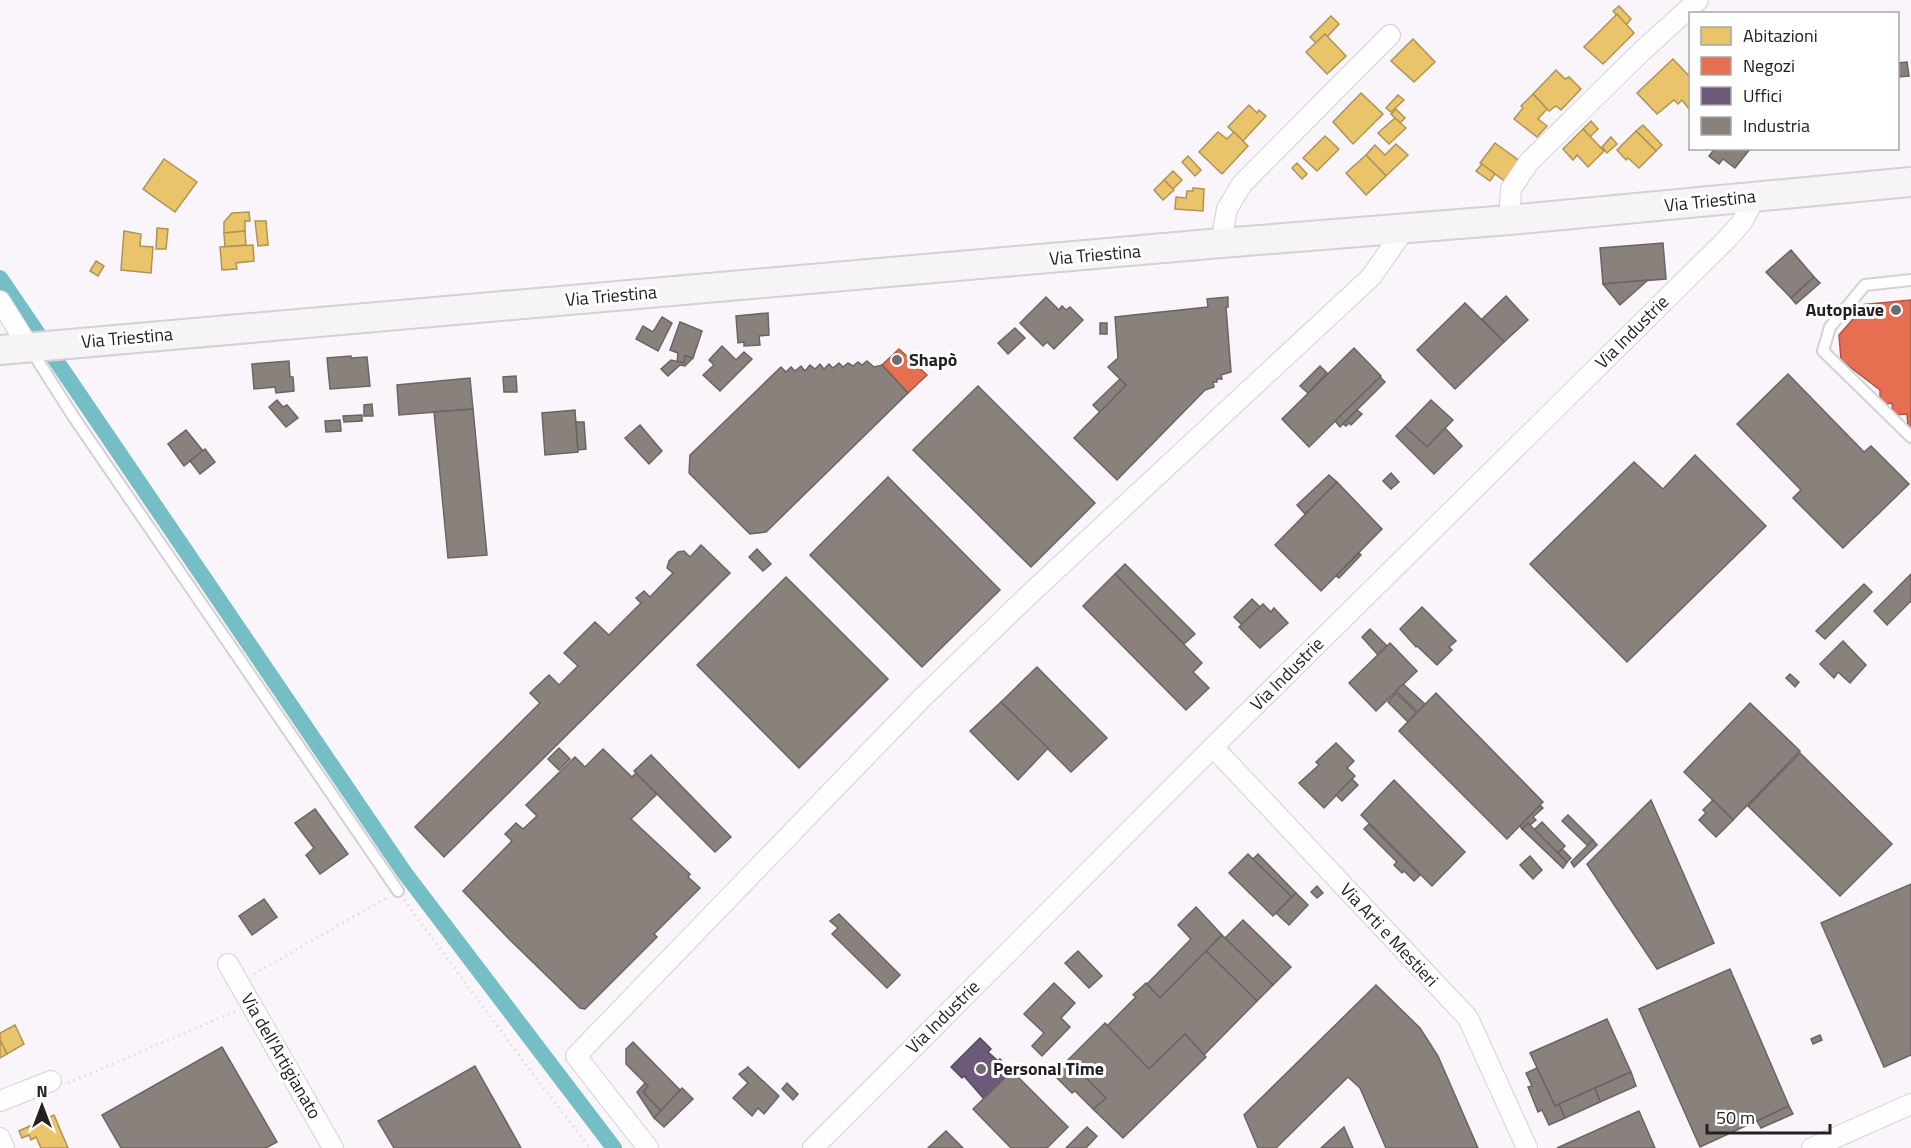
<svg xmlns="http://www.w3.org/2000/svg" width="1911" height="1148" viewBox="0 0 1911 1148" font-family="'Titillium Web',sans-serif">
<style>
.homes{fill:#e9c46a;stroke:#ae9355;stroke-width:1.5}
.shops{fill:#e76f51;stroke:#ac5744;stroke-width:1.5}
.offices{fill:#6d597a;stroke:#574860;stroke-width:1.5}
.industry{fill:#8a817c;stroke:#6b6462;stroke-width:1.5}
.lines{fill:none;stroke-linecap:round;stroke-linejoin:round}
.canal{stroke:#76bec6;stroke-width:16}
.service-casing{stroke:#d4d0d4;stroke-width:14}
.minor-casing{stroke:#d4d0d4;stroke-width:22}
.secondary-casing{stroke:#d4d0d4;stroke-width:32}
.path{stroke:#dddcdd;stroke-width:3;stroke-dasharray:1.5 4.5;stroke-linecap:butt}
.service{stroke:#fefefe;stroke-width:10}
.minor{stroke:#fefefe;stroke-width:20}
.secondary{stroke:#f7f4f7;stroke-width:28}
.poi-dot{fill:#6f6b6f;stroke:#fff;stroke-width:2}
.labels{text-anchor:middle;stroke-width:6;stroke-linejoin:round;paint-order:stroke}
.street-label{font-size:18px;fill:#242024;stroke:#fff}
.poi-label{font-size:18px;font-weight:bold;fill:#242024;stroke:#fff;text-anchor:start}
</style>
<rect width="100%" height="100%" fill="#faf5fa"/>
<g class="homes">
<polygon points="1619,6 1631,19 1626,25 1613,11"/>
<polygon points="1617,14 1634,33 1603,64 1584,47"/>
<polygon points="1331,16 1339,24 1327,37 1325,34 1316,43 1310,37"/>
<polygon points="1325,34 1346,56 1327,74 1306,52"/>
<polygon points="1413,39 1435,62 1414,82 1391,61"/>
<polygon points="1673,59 1690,77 1690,110 1682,100 1678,104 1674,100 1657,114 1637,93"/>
<polygon points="1556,70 1565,79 1569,77 1581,89 1561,110 1556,106 1549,111 1533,94"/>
<polygon points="1361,93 1383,114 1353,144 1333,122"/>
<polygon points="1533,94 1547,109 1538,119 1547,126 1537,137 1514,119 1523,108 1521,106"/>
<polygon points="1398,95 1404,100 1391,112 1386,108"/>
<polygon points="1249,105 1257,113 1259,110 1266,116 1243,141 1228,127"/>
<polygon points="1396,109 1405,118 1400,123 1391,114"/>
<polygon points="1395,118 1406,128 1389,144 1378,133"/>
<polygon points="1591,121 1598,129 1590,137 1583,129"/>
<polygon points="1643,125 1662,145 1656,151 1636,131"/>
<polygon points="1583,129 1604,151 1588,167 1577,155 1573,160 1563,149"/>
<polygon points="1636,131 1656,151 1639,168 1628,158 1626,160 1617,150"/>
<polygon points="1218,132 1227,139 1234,132 1248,146 1222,174 1199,152"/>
<polygon points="1325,136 1339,149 1317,171 1303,158"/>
<polygon points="1611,137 1617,144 1607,153 1602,147"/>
<polygon points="1495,143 1521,162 1506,182 1480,163"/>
<polygon points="1396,144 1408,155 1386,176 1366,155 1375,145 1385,155"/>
<polygon points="1366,155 1386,176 1366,195 1346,173"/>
<polygon points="1188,156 1201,170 1195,176 1182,162"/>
<polygon points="164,159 197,182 175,212 143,189"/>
<polygon points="1297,163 1307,174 1302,179 1292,168"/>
<polygon points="1482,164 1495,174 1490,181 1476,171"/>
<polygon points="1173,171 1182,180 1173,189 1164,180"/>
<polygon points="1164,180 1174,190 1163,200 1154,190"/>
<polygon points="1193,188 1204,189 1203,211 1175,209 1176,197 1186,198 1187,191 1193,191"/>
<polygon points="249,212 250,221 245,221 245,231 224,233 224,222 232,213"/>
<polygon points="255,221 266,221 268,245 258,246"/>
<polygon points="157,228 168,229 166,249 156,249"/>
<polygon points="124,231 141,234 140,246 153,247 151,273 121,270"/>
<polygon points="245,231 246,245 225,247 224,233"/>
<polygon points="253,245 254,261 236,263 237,269 222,270 220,247"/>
<polygon points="96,261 104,266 98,276 90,271"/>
<polygon points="15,1025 24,1044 7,1054 0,1040 0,1033"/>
<polygon points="0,1040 7,1054 0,1058"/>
<polygon points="54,1115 68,1148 41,1148 36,1137 31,1140 29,1135 22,1138 19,1131"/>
</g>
<g class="shops">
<polygon points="1911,300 1911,429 1908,427 1907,414 1893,415 1892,403 1880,405 1880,390 1841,360 1839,335 1861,310 1860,305"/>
<polygon points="899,349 927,375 908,393 882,365"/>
</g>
<polygon class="offices" points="980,1038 991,1049 988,1052 998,1061 1000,1059 1012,1071 984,1099 964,1076 962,1078 951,1067"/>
<g class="industry">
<polygon points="1907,62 1909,76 1898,77 1898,63"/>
<polygon points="1715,148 1749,148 1750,149 1735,168 1723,159 1719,164 1709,156"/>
<polygon points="1663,243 1666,279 1603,284 1600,248"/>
<polygon points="1791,250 1814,277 1791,298 1766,272"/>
<polygon points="1814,277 1820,283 1796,304 1791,298"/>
<polygon points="1648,280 1620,305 1603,284"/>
<polygon points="1506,296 1528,320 1504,342 1482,319"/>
<polygon points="1046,297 1059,310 1062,306 1066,310 1070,307 1083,320 1054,349 1047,342 1043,346 1020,323"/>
<polygon points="1228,297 1228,307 1226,307 1231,372 1221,375 1222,379 1217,379 1217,382 1213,382 1214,387 1205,390 1117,480 1074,438 1126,385 1108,367 1118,358 1115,317 1208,307 1207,299"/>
<polygon points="1465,303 1504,342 1455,389 1417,350"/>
<polygon points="768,313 769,335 759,336 760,345 744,346 744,342 738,343 736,316"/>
<polygon points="662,317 672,323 658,351 636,339 643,326 653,332"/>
<polygon points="680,322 702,331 693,358 685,356 684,363 677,362 678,353 670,350"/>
<rect x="1100" y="323" width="7" height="11"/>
<polygon points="1015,328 1025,338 1008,354 998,343"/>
<polygon points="722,346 736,360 744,352 752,359 720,391 703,375 714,365 709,360"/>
<polygon points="1354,348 1381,376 1309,447 1282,419"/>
<polygon points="351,356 351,358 367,357 370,386 330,389 327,358"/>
<polygon points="685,356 693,358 685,366 680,365 668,376 661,369 671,360 684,363"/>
<polygon points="289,361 290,377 293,377 294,391 276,393 275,387 254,389 252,364"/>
<polygon points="867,361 874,367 882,365 908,393 766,532 750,534 689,473 690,455 781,367 786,372 791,367 795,371 801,366 805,371 810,365 815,369 820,364 824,369 829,364 833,368 839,363 843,367 848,363 853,366 858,362 862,365"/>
<polygon points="1320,366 1327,373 1308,393 1300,386"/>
<polygon points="1788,374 1864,452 1871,446 1909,484 1843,548 1793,498 1801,490 1737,424"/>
<polygon points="516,376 517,392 504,392 503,377"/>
<polygon points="1380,377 1385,382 1340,427 1335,421"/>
<polygon points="470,378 473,409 399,415 397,385"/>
<polygon points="1120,379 1126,385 1100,412 1093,405"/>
<polygon points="978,386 1095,503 1031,567 913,450"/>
<polygon points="277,400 283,407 287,405 298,418 286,427 269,407"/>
<polygon points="1431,400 1453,420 1427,447 1405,427"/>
<polygon points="372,404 373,416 364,416 364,405"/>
<polygon points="473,409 487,555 448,558 434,412"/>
<polygon points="575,410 578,452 545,455 542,413"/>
<polygon points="1357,410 1362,414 1351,425 1349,423 1346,426 1343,424"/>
<polygon points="362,415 362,421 344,422 343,416"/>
<polygon points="340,420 341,431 326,432 325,421"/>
<polygon points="576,422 584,422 586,449 578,450"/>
<polygon points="640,425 662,451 649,464 625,438"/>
<polygon points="1405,427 1427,447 1445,428 1462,446 1434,474 1396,436"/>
<polygon points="186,430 203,451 184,466 168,444"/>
<polygon points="205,449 215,462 200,474 190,461"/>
<polygon points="1695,455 1766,526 1627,662 1530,564 1634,462 1663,489"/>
<polygon points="1391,473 1399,482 1391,489 1383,481"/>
<polygon points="1329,475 1337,482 1305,514 1297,505"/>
<polygon points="888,477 1000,590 922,667 810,555"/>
<polygon points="1337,482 1382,529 1321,591 1275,545"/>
<polygon points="701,545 730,573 444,857 415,827 540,703 530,693 549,675 559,685 578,666 564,653 595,622 609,635 641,603 636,598 644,591 650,597 673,573 667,568 669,561 678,552 684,551 690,557"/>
<polygon points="757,549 771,564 763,571 749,557"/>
<polygon points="1359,553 1361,555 1339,578 1336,576"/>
<polygon points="1125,564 1195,634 1184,644 1115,574"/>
<polygon points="1115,574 1202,663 1193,672 1209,688 1186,710 1083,606"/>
<polygon points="1911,574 1911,601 1887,625 1874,611"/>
<polygon points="786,577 888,679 799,768 697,665"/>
<polygon points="1864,584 1872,592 1825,639 1816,631"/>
<polygon points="1252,599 1260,607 1242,625 1234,617"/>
<polygon points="1263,604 1271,612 1274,608 1288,623 1260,648 1239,627"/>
<polygon points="1422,607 1456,641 1449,647 1452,650 1437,665 1417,646 1416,647 1400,629"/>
<polygon points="1370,629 1387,646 1378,655 1362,637"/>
<polygon points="1843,641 1866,665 1850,683 1838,672 1834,678 1820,664"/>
<polygon points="1390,643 1417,671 1376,711 1349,683"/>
<polygon points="1037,667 1107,738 1071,772 1001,702"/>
<polygon points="1790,674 1799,682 1795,687 1786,678"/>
<polygon points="1403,684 1425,704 1418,712 1396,691"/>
<polygon points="1396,693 1417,713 1408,722 1388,702"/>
<polygon points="1436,693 1543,802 1507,839 1399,731"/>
<polygon points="1001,702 1048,748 1018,780 970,731"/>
<polygon points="1750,703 1800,751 1733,820 1684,772"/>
<polygon points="1336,743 1354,761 1347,768 1355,776 1324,808 1299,783 1319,765 1316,762"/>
<polygon points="559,748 570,759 559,770 548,759"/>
<polygon points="603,749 632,777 636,773 657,794 631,819 690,874 688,877 700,888 654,934 657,937 585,1009 580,1008 510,940 463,891 512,841 505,834 516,823 523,829 537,816 526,805 575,757 585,767"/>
<polygon points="1800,753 1892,844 1840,896 1748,806"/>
<polygon points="651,755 731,837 715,852 634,771"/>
<polygon points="1352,779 1358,785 1342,801 1336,795"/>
<polygon points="1394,780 1465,852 1432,886 1361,815"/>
<polygon points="1651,800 1714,943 1657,969 1587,864"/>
<polygon points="1713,800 1733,820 1716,837 1699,820 1706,813 1703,810"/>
<polygon points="1540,805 1543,808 1533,817 1536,820 1530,825 1528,823 1522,829 1520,826"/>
<polygon points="315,809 348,854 320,874 306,855 314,848 295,823"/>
<polygon points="1568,815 1593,840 1587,845 1562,821"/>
<polygon points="1542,822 1565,846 1558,853 1534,830"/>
<polygon points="1528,823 1567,862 1563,868 1522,829"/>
<polygon points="1369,824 1420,875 1414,881 1404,871 1402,873 1394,865 1397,862 1364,829"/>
<polygon points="1593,840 1597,845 1574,867 1571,862"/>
<polygon points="1562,849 1571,858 1567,862 1558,853"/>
<polygon points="1248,854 1292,897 1273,916 1229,873"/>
<polygon points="1258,854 1296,893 1292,897 1253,859"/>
<polygon points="1530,856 1542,870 1533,879 1520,865"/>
<polygon points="1911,884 1911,1055 1884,1067 1821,923"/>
<polygon points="1317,886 1323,893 1317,898 1311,892"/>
<polygon points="1296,893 1308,905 1289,925 1276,913"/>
<polygon points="264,899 277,917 252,935 239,916"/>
<polygon points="1196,907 1222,935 1160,998 1147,984 1191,939 1178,925"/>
<polygon points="839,914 900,975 887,988 832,934 838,928 830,921"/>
<polygon points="1243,920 1291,967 1273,985 1225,938"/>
<polygon points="1222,935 1273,985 1257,1001 1206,951"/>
<polygon points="1078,951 1102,976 1089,988 1065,963"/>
<polygon points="1206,951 1257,1001 1204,1055 1185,1034 1149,1069 1107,1026 1136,997 1133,995 1146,983 1160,998"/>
<polygon points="1730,969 1789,1106 1700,1147 1639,1009"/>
<polygon points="1054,983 1075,1003 1061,1018 1070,1027 1042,1056 1032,1046 1044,1033 1024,1014"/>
<polygon points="1376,985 1420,1028 1438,1056 1478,1148 1386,1148 1360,1088 1348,1077 1276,1148 1258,1148 1244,1115"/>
<polygon points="1607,1019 1631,1072 1555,1106 1530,1053"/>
<polygon points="1105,1023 1149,1069 1185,1034 1206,1057 1123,1138 1093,1109 1106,1098 1068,1060"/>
<polygon points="1820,1035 1822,1040 1813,1044 1811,1039"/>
<polygon points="633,1042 680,1090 661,1111 643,1092 648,1086 626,1064 626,1049"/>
<polygon points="222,1047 277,1142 266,1148 121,1148 102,1115"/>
<polygon points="1070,1062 1106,1098 1093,1109 1075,1091 1072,1093 1055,1076"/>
<polygon points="475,1066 521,1148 394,1148 378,1121"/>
<polygon points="748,1067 779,1096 764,1114 758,1108 752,1116 733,1098 748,1083 739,1074"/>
<polygon points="1537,1068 1555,1106 1559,1104 1565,1118 1549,1125 1542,1110 1538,1112 1528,1087 1532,1086 1526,1073"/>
<polygon points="1012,1071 1068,1127 1047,1148 1011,1148 973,1109"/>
<polygon points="1631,1072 1636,1086 1600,1102 1595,1088"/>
<polygon points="645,1083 648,1086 643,1092 661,1111 654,1118 637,1092"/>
<polygon points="787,1083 798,1094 793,1100 782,1089"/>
<polygon points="682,1088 693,1099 664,1127 654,1118"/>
<polygon points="1595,1088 1600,1102 1565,1118 1559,1104"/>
<polygon points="1789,1106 1793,1114 1761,1128 1757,1121"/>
<polygon points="1639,1111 1655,1148 1557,1148"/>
<polygon points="1087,1127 1097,1136 1086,1148 1066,1148"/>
<polygon points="1344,1127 1353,1148 1321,1148"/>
<polygon points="946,1131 963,1148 928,1148"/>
</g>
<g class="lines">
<polyline class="canal" points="0,278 404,872 614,1148"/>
<defs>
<g id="service">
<polyline points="1911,280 1865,285 1830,327 1823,351 1911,437"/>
<polyline points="31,350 73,416 398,891"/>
</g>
<g id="minor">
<polyline points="1509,220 1511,189 1529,162 1641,52 1698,0"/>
<polyline points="1221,243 1227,209 1242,184 1390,35"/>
<polyline points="0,301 29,347"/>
<polyline points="1213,747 1468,1018 1527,1148"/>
<polyline points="228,964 333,1148"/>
<polyline points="0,1101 51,1081"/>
<polyline points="0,1138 4,1148"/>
<polyline points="648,1148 576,1056 921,699 1033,591 1371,277 1406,227"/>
<polyline points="813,1148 1213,747 1726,240 1742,222 1756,196"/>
<polyline points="1812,1148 1911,1104"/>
</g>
<polyline id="secondary" points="0,350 1221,243 1509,220 1911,182"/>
</defs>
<use href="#service" class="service-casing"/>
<use href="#minor" class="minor-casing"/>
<use href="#secondary" class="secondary-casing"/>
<g class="path">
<polyline points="404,900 521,1058 590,1148"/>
<polyline points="254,974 386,898"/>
<polyline points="68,1083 236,1011"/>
</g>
<use href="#service" class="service"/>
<use href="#minor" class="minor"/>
<use href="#secondary" class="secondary"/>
</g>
<g class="poi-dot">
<circle cx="1896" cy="310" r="6"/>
<circle cx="897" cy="360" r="6"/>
<circle cx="981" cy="1069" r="6"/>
</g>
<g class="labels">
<g class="street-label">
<text transform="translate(1710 201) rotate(-6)" y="6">Via Triestina</text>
<text transform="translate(1095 255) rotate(-5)" y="6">Via Triestina</text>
<text transform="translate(611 296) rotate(-5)" y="6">Via Triestina</text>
<text transform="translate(1632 332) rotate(-45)" y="6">Via Industrie</text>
<text transform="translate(127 338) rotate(-5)" y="6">Via Triestina</text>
<text transform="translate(1287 674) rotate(-45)" y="6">Via Industrie</text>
<text transform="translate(1389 935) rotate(47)" y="6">Via Arti e Mestieri</text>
<text transform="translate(943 1017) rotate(-45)" y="6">Via Industrie</text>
<text transform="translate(281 1056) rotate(60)" y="6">Via dell'Artigianato</text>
</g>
<g class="poi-label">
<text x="1884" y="316" text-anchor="end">Autopiave</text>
<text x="909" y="366">Shapò</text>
<text x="993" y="1075">Personal Time</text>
</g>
</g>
<rect x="1689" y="12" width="210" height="138" fill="#ffffff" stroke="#a7a6a7" stroke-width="1.5"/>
<rect x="1701" y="27" width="30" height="18" fill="#e9c46a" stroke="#a7a6a7" stroke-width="1.5"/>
<text x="1743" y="42" font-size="18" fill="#242024">Abitazioni</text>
<rect x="1701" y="57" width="30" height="18" fill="#e76f51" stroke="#a7a6a7" stroke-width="1.5"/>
<text x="1743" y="72" font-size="18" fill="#242024">Negozi</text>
<rect x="1701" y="87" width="30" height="18" fill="#6d597a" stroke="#a7a6a7" stroke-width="1.5"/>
<text x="1743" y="102" font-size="18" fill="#242024">Uffici</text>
<rect x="1701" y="117" width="30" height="18" fill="#8a817c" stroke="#a7a6a7" stroke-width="1.5"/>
<text x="1743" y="132" font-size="18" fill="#242024">Industria</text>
<g transform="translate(42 1106)" stroke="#ffffff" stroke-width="4.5" paint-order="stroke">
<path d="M0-4.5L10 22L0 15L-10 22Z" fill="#242024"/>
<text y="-9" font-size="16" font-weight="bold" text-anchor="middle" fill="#242024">N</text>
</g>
<path d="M1707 1124v9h123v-9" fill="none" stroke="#242024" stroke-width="3"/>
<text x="1716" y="1124" font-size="18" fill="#242024" stroke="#ffffff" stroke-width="4.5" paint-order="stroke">50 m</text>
</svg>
